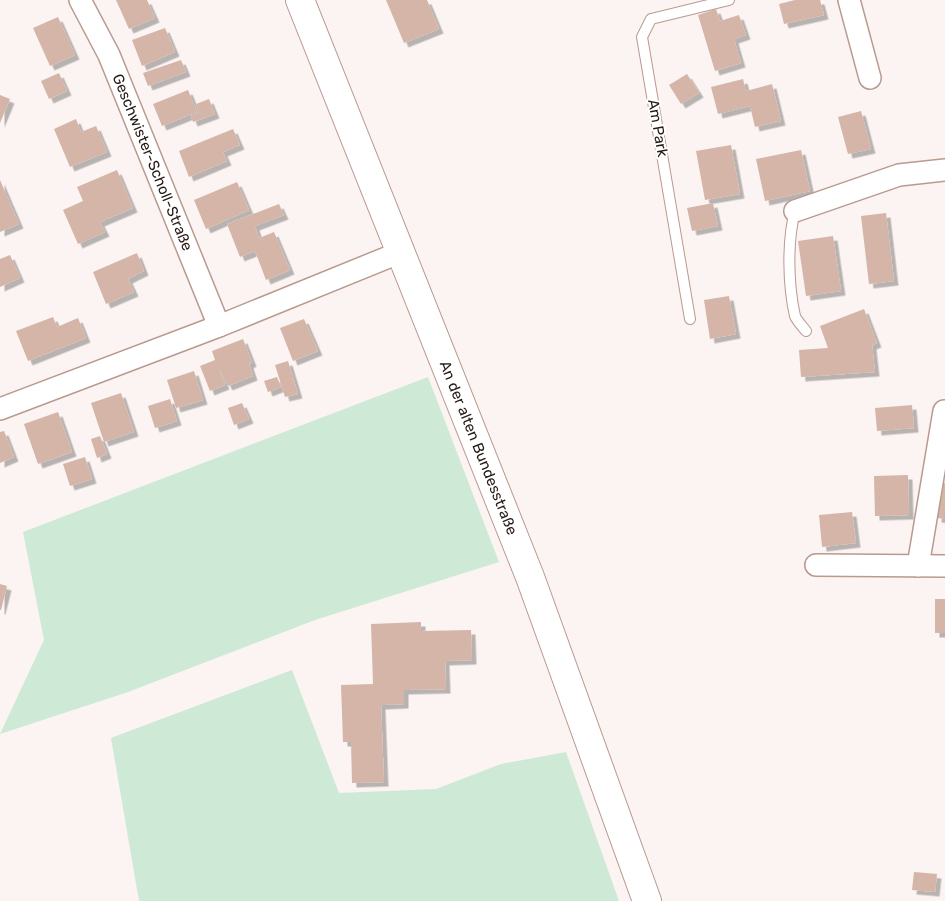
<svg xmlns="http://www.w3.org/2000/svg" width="945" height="901" viewBox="0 0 945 901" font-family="Rubik,sans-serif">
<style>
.green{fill:#cee9d6}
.building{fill:#d5b5a8;filter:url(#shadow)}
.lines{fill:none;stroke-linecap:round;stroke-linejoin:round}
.lane-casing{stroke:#b99a8e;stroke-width:12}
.street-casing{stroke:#b99a8e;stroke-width:24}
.secondary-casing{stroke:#b99a8e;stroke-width:30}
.lane{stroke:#fff;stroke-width:10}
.street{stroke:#fff;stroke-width:21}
.secondary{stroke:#fff;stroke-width:28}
.labels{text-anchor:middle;stroke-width:4;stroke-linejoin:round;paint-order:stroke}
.street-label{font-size:15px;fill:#251a15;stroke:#fff}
</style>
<defs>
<filter id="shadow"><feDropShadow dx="4.5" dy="4.5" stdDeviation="0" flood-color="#0004"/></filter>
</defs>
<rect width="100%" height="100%" fill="#fbf4f2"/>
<g class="green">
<polygon points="428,377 499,562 315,620 128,692 0,734 44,640 23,532"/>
<polygon points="292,670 339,793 436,789 501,764 566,752 619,901 139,901 111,738"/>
</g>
<g class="building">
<polygon points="116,0 147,0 155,18 129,29"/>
<polygon points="386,0 427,0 439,29 404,43"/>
<polygon points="795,0 820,0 824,15 784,24 779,4"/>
<polygon points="716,9 720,21 739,15 746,35 734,39 741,63 715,71 698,15"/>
<polygon points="58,17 75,55 50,66 33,28"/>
<polygon points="165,28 175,52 142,66 132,40"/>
<polygon points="181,60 186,72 148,86 143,73"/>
<polygon points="59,73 67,91 49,99 41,81"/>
<polygon points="687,74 699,93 681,104 669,85"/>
<polygon points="743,79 746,91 772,84 781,121 755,127 750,106 718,114 711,87"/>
<polygon points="188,90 197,112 162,126 153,104"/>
<polygon points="0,95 10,99 0,123"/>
<polygon points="209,99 215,114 193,122 191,116 199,113 196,104"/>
<polygon points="861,111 871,149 848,154 838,117"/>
<polygon points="76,119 81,132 96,126 107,152 70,167 54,129"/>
<polygon points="233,129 240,145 223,152 227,161 189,177 179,151"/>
<polygon points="731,145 740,194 705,200 696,151"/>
<polygon points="801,150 810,191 765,201 756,159"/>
<polygon points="117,170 133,208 100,222 105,232 78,244 63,210 83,201 77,187"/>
<polygon points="0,180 19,224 0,232"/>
<polygon points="237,182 249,210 206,229 194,200"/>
<polygon points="713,203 718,226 692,231 687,208"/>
<polygon points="279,204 284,215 255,226 259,238 274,232 290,270 266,280 255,251 240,257 227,224"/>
<polygon points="886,213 894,281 869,284 861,216"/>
<polygon points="833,236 841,291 806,296 798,241"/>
<polygon points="137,253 144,271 128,279 134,292 106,304 93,272"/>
<polygon points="10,255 20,278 0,287 0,259"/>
<polygon points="729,296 736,334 710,339 704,300"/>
<polygon points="864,309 877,343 872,345 875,372 801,377 799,350 828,348 820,326"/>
<polygon points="53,317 57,327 78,318 86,338 28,361 16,331"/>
<polygon points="304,319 318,351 293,361 280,328"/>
<polygon points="243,339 252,362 249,364 253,376 228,386 218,367 225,385 210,391 200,366 215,360 212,351"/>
<polygon points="288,361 298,394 285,397 275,365"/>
<polygon points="194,371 203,400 176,408 167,380"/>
<polygon points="277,377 281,387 268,392 264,381"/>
<polygon points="121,393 134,432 104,442 91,403"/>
<polygon points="170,399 177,421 155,428 148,406"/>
<polygon points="242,403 249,419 234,425 228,408"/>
<polygon points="912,405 914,428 877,431 875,408"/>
<polygon points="58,412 72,452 38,464 24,424"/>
<polygon points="4,431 14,457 0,463 0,432"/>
<polygon points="100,436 107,454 97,458 91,439"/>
<polygon points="85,457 92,479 70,486 63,464"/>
<polygon points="908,475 909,515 875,516 874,476"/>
<polygon points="940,482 945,483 945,519 937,518"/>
<polygon points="852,512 856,543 822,547 819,515"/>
<polygon points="0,584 7,586 1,610 0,610"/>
<rect x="935" y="599" width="10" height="34"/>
<polygon points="421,622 421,631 471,630 472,660 445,661 446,689 404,690 404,704 381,705 384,782 352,783 351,742 343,742 341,685 373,684 371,624"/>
<polygon points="914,872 937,874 935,892 912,890"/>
</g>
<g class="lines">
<defs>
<g id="lane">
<path d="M795,211C787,241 788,285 795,316C797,321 803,327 806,331"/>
<polyline points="690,319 642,37 651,19 729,0"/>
</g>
<g id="street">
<path id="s1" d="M80,0L109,55L219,326"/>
<polyline points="849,0 870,78"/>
<polyline points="795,211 899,175 945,170"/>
<polyline points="0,409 219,326 401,252"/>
<polyline points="816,565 945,566"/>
<polyline points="918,566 944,411"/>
</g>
<g id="secondary">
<path id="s2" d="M300,0L530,577L647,901"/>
</g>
</defs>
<use href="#lane" class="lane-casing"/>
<use href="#street" class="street-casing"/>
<use href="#secondary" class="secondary-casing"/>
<use href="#lane" class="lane"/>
<use href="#street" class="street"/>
<use href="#secondary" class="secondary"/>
</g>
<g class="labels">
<g class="street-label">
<text transform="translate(658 128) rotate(80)" y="5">Am Park</text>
<text dy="5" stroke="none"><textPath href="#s1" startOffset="178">Geschwister-Scholl-Straße</textPath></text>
<text dy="5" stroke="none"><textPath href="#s2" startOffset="482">An der alten Bundesstraße</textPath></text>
</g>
</g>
</svg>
